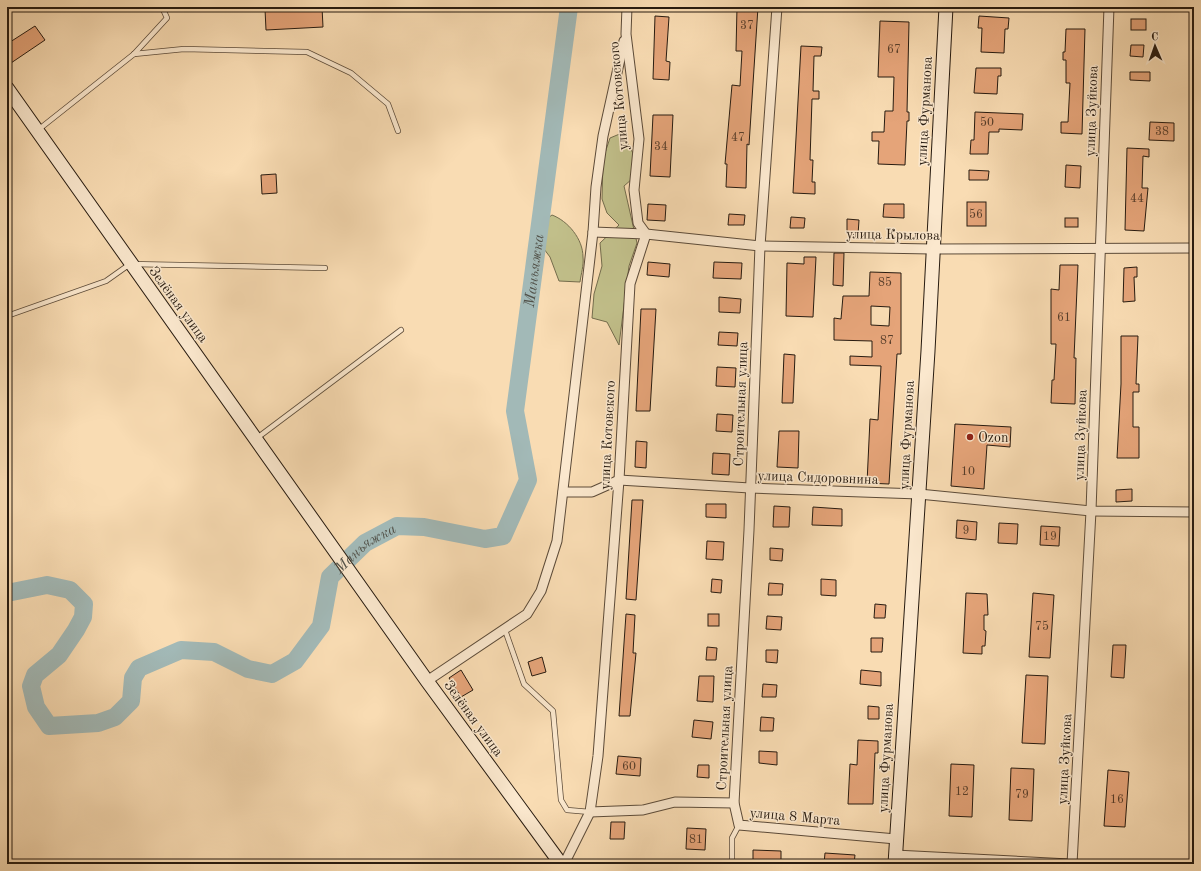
<svg xmlns="http://www.w3.org/2000/svg" width="1201" height="871" viewBox="0 0 1201 871" font-family="'Old Standard TT',serif">
<style>
.green{fill:#c1bf8a;stroke:#746d4d}
.lines{fill:none;stroke-linecap:round;stroke-linejoin:round}
.river{stroke:#a2b9b7;stroke-width:18}
.building{fill:#e5a479;stroke:#271b10;fill-rule:evenodd}
.lane-casing{stroke:#5c4b39;stroke-width:6}
.street-casing{stroke:#5c4b39;stroke-width:11}
.secondary-casing{stroke:#271b10;stroke-width:15}
.lane{stroke:#fbe8ce;stroke-width:4.5}
.street{stroke:#fbe8ce;stroke-width:9}
.secondary{stroke:#fbe8ce;stroke-width:13}
.poi-dot{fill:#8f2418;stroke:#fbe8ce;stroke-width:1.5}
.labels{text-anchor:middle;stroke-width:3;stroke-linejoin:round;paint-order:stroke}
.number-label{font-size:12px;fill:#563d2a}
.street-label{font-size:14px;fill:#271b10;stroke:#fbe8ce}
.poi-label{font-size:14px;fill:#271b10;stroke:#fbe8ce;text-anchor:start}
.water-label{font-size:15px;font-style:italic;fill:#52524a;stroke:#fbe8ce}
</style>
<rect width="100%" height="100%" fill="#f9dcb3"/>
<filter id="stains"><feTurbulence type="fractalNoise" baseFrequency=".005" numOctaves="4"/><feColorMatrix values="0 0 0 0 .2 0 0 0 0 .09 0 0 0 0 .02 0 0 0 .5 -.17"/></filter>
<radialGradient id="worn" r=".72"><stop offset=".6" stop-color="#630" stop-opacity="0"/><stop offset="1" stop-color="#630" stop-opacity=".3"/></radialGradient>
<g class="green">
<polygon points="622,133 634,155 632,179 624,186 637,243 629,266 619,345 607,322 592,318 594,294 602,266 600,243 619,225 607,213 602,199 603,159 610,138"/>
<path d="M552,215C568,221 583,239 583,257C584,265 581,274 580,282L559,281L550,257L541,245L545,220Z"/>
</g>
<g class="lines">
<path class="river" id="s1" d="M7,593L47,585L70,590L84,604L83,617L76,630L59,655L35,675L31,686L36,707L49,726L98,723L115,717L131,701L133,678L139,668L181,650L214,652L248,669L272,674L295,661L321,626L330,577L365,543L397,526L424,527L485,539L503,536L528,480L515,411L569,7"/>
</g>
<g class="building">
<polygon points="305,7 322,7 323,27 266,30 265,9"/>
<polygon points="737,7 758,7 749,145 747,144 746,188 726,187 727,164 725,164 732,85 740,86 742,51 736,51"/>
<polygon points="655,16 669,17 666,61 670,62 669,80 653,79"/>
<polygon points="979,16 1009,18 1008,29 1005,29 1004,53 981,52 982,28 978,28"/>
<rect x="1131" y="19" width="15" height="11"/>
<polygon points="880,21 909,22 907,112 909,112 909,121 907,121 905,165 878,164 879,141 872,141 872,132 884,132 885,111 893,111 894,77 878,77"/>
<polygon points="35,26 45,40 11,63 7,58 7,44"/>
<polygon points="1066,29 1085,29 1082,134 1061,133 1061,122 1068,122 1070,83 1066,83 1066,60 1063,60 1063,52 1065,52"/>
<polygon points="1131,45 1144,45 1143,57 1130,56"/>
<polygon points="801,46 822,47 821,56 814,56 813,91 819,91 819,99 812,99 810,160 813,160 812,182 815,182 815,194 793,193"/>
<polygon points="976,68 1001,68 1001,76 998,76 997,94 974,93"/>
<polygon points="1130,72 1150,72 1150,81 1130,80"/>
<polygon points="975,112 1023,114 1022,130 999,129 999,132 989,132 988,154 970,154 971,140 974,140"/>
<polygon points="653,115 673,115 670,177 650,176"/>
<polygon points="1150,122 1174,123 1174,141 1149,140"/>
<polygon points="1127,148 1149,149 1149,157 1143,156 1142,188 1148,188 1144,231 1125,230"/>
<polygon points="1066,165 1081,166 1080,188 1065,187"/>
<polygon points="969,170 989,171 988,180 969,180"/>
<polygon points="276,174 277,193 262,194 261,175"/>
<rect x="967" y="202" width="19" height="24"/>
<polygon points="648,204 666,205 665,221 647,220"/>
<polygon points="884,204 904,204 904,218 883,217"/>
<polygon points="729,214 745,215 744,225 728,225"/>
<polygon points="791,217 805,218 804,228 790,228"/>
<rect x="1065" y="218" width="13" height="9"/>
<polygon points="847,219 859,220 858,235 847,234"/>
<polygon points="834,253 844,253 843,286 833,285"/>
<polygon points="804,257 816,257 813,317 786,316 787,263 804,264"/>
<polygon points="648,262 670,264 669,277 647,275"/>
<polygon points="714,262 742,263 741,279 713,278"/>
<polygon points="1060,265 1078,265 1074,358 1076,358 1075,404 1051,403 1052,380 1054,380 1056,344 1051,344 1051,289 1059,290"/>
<polygon points="1137,267 1137,277 1134,277 1135,301 1123,302 1124,268"/>
<path d="M870,272L901,273V354H897L889,484L867,483L870,419L878,420L881,366L850,365V356L872,357V341L834,340V318L841,319L843,296H869ZM871,306L890,307L889,326L871,325Z"/>
<polygon points="719,297 741,299 740,313 719,312"/>
<polygon points="641,309 656,309 650,411 636,411"/>
<polygon points="719,332 738,333 737,346 718,345"/>
<polygon points="1121,336 1138,336 1136,384 1139,384 1139,392 1133,392 1133,427 1139,427 1139,458 1117,458 1121,384"/>
<polygon points="784,354 795,355 793,403 782,403"/>
<polygon points="717,367 736,368 735,387 716,386"/>
<polygon points="717,414 733,415 732,432 716,431"/>
<polygon points="955,424 1011,427 1010,447 987,445 984,489 951,486"/>
<polygon points="779,431 799,431 798,468 777,467"/>
<polygon points="636,441 647,442 646,468 635,467"/>
<polygon points="713,453 730,454 729,475 712,474"/>
<polygon points="1132,489 1132,501 1116,502 1116,490"/>
<polygon points="632,500 643,500 636,600 626,599"/>
<polygon points="706,504 726,504 726,518 706,517"/>
<polygon points="774,506 790,507 789,527 773,527"/>
<polygon points="813,507 842,509 842,526 812,525"/>
<polygon points="957,520 977,522 976,540 956,538"/>
<polygon points="999,523 1018,524 1017,544 998,543"/>
<polygon points="1041,526 1060,527 1059,546 1040,545"/>
<polygon points="707,541 724,542 723,560 706,559"/>
<polygon points="770,548 783,549 782,561 770,560"/>
<polygon points="712,579 722,580 721,593 711,592"/>
<polygon points="821,579 836,580 836,596 821,595"/>
<polygon points="769,583 783,584 782,595 768,595"/>
<polygon points="966,593 987,594 988,615 984,615 984,630 986,631 985,646 982,646 982,654 963,653"/>
<polygon points="1033,593 1054,595 1050,658 1029,657"/>
<polygon points="875,604 886,605 885,618 874,618"/>
<polygon points="626,614 635,615 633,653 636,653 630,716 619,716"/>
<rect x="708" y="614" width="11" height="12"/>
<polygon points="767,616 782,617 781,630 766,629"/>
<polygon points="871,638 883,638 882,652 871,652"/>
<polygon points="1113,645 1126,645 1124,678 1111,677"/>
<polygon points="707,647 717,648 716,660 706,660"/>
<polygon points="766,650 778,650 777,663 766,662"/>
<polygon points="542,657 546,672 532,676 528,662"/>
<polygon points="461,670 473,690 461,697 449,678"/>
<polygon points="861,670 881,672 881,686 860,684"/>
<polygon points="1026,675 1048,676 1045,744 1022,743"/>
<polygon points="699,676 714,676 713,702 697,701"/>
<polygon points="763,684 777,685 776,697 762,697"/>
<polygon points="868,706 879,707 879,719 868,719"/>
<polygon points="761,717 774,718 773,731 760,731"/>
<polygon points="694,720 713,722 711,739 692,737"/>
<polygon points="858,740 878,741 878,753 875,753 873,804 848,804 850,764 857,765"/>
<polygon points="759,751 777,752 777,765 759,763"/>
<polygon points="618,756 641,758 640,776 616,774"/>
<polygon points="951,764 974,765 972,817 949,816"/>
<polygon points="698,765 709,765 709,778 697,777"/>
<polygon points="1011,768 1034,769 1032,821 1009,820"/>
<polygon points="1108,770 1129,772 1125,827 1104,826"/>
<polygon points="611,822 625,822 624,839 610,839"/>
<polygon points="687,828 706,829 705,850 686,849"/>
<polygon points="753,850 781,851 781,864 753,864"/>
<polygon points="825,853 855,855 854,864 824,864"/>
</g>
<g class="lines">
<defs>
<g id="lane">
<polyline points="134,54 184,49 307,52 351,73 388,104 398,131"/>
<polyline points="38,130 134,54 167,18 162,7"/>
<polyline points="7,316 106,281 130,264 325,268"/>
<polyline points="257,438 401,330"/>
<polyline points="505,630 524,684 553,711 561,800 567,810 590,812"/>
<polyline points="732,864 732,838 739,825"/>
</g>
<g id="street">
<polyline points="777,7 760,246 749,530 734,803 739,825 896,839"/>
<polyline points="593,232 646,234 760,246 932,249 1194,248"/>
<polyline points="563,492 592,492 619,480 750,488 919,494 1091,511 1194,512"/>
<polyline points="427,681 527,614 541,591 557,541 593,232 596,187 603,136 624,41"/>
<polyline points="590,812 643,810 675,802 734,803"/>
<polyline points="895,855 1069,864"/>
<polyline points="564,864 590,812 598,756 619,480 630,284 646,234 638,223 634,190 639,139 626,34 627,7"/>
<polyline points="1072,864 1091,511 1109,7"/>
</g>
<g id="secondary">
<polyline points="7,88 427,681 561,864"/>
<polyline points="895,864 928,351 946,7"/>
</g>
</defs>
<use href="#lane" class="lane-casing"/>
<use href="#street" class="street-casing"/>
<use href="#secondary" class="secondary-casing"/>
<use href="#lane" class="lane"/>
<use href="#street" class="street"/>
<use href="#secondary" class="secondary"/>
</g>
<circle class="poi-dot" cx="970" cy="437" r="4"/>
<g class="labels">
<g class="number-label">
<text x="747" y="29">37</text>
<text x="894" y="53">67</text>
<text x="987" y="126">50</text>
<text x="1162" y="135">38</text>
<text x="738" y="141">47</text>
<text x="661" y="150">34</text>
<text x="1137" y="202">44</text>
<text x="976" y="218">56</text>
<text x="885" y="286">85</text>
<text x="1064" y="321">61</text>
<text x="887" y="344">87</text>
<text x="968" y="475">10</text>
<text x="966" y="534">9</text>
<text x="1050" y="540">19</text>
<text x="1042" y="630">75</text>
<text x="629" y="770">60</text>
<text x="962" y="795">12</text>
<text x="1022" y="798">79</text>
<text x="1117" y="803">16</text>
<text x="696" y="843">81</text>
</g>
<g class="street-label">
<text transform="translate(618 96) rotate(-95)" y="5">улица Котовского</text>
<text transform="translate(924 111) rotate(-87)" y="5">улица Фурманова</text>
<text transform="translate(1091 111) rotate(-88)" y="5">улица Зуйкова</text>
<text transform="translate(893 234) rotate(1)" y="5">улица Крылова</text>
<text transform="translate(179 304) rotate(54)" y="5">Зелёная улица</text>
<text transform="translate(740 404) rotate(-88)" y="5">Строительная улица</text>
<text transform="translate(607 435) rotate(-87)" y="5">улица Котовского</text>
<text transform="translate(906 435) rotate(-87)" y="5">улица Фурманова</text>
<text transform="translate(1080 435) rotate(-88)" y="5">улица Зуйкова</text>
<text transform="translate(818 477) rotate(2)" y="5">улица Сидоровнина</text>
<text transform="translate(474 718) rotate(54)" y="5">Зелёная улица</text>
<text transform="translate(724 728) rotate(-87)" y="5">Строительная улица</text>
<text transform="translate(885 758) rotate(-87)" y="5">улица Фурманова</text>
<text transform="translate(1064 759) rotate(-87)" y="5">улица Зуйкова</text>
<text transform="translate(795 816) rotate(5)" y="5">улица 8 Марта</text>
</g>
<g class="poi-label">
<text x="978" y="442">Ozon</text>
</g>
<g class="water-label">
<text dy="5" stroke="none"><textPath href="#s1" startOffset="1081">Маньяжка</textPath></text>
<text dy="5" stroke="none"><textPath href="#s1" startOffset="661">Маньяжка</textPath></text>
</g>
</g>
<rect width="1201" height="871" fill="none" stroke="#f9dcb3" stroke-width="24"/>
<rect x="8" y="8" width="1185" height="855" fill="none" stroke="#271b10" stroke-width="2"/>
<rect x="12" y="12" width="1177" height="847" fill="none" stroke="#271b10"/>
<g transform="translate(1155 46) rotate(358)" stroke="#fbe8ce" stroke-width="3" paint-order="stroke">
<path d="M0-3L7 15L0 10L-7 15Z" fill="#271b10"/>
<text y="-6" font-size="11" font-weight="bold" text-anchor="middle" fill="#271b10">С</text>
</g>
<rect width="100%" height="100%" filter="url(#stains)"/>
<rect width="100%" height="100%" fill="url(#worn)"/>
</svg>
